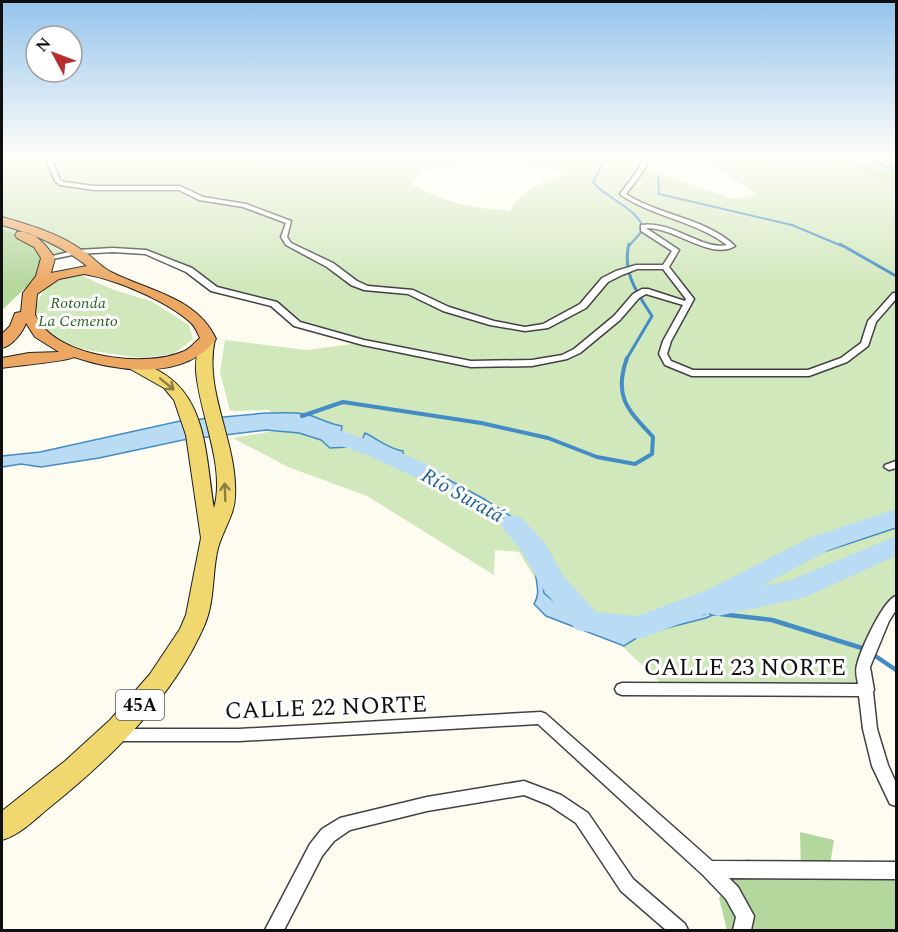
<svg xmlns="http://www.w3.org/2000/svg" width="898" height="932" viewBox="0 0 898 932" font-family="Spectral,serif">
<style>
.green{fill:#d1e7bc;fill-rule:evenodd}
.forest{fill:#b4d79d}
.water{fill:#b9dbf3;stroke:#448cc6;stroke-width:1.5}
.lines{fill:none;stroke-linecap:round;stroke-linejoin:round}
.stream-far3{stroke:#448cc6;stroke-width:2}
.stream-far2{stroke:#448cc6;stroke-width:3}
.stream-far1{stroke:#448cc6;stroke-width:4}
.stream{stroke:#448cc6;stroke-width:4.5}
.river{fill:#b9dbf3;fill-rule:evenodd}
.street-casing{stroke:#424242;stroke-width:3}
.primary-casing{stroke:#202020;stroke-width:2}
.highway-casing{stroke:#202020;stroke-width:2}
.street{fill:#fff;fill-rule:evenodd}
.primary{fill:#f0d76f;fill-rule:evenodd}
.highway{fill:#eca762;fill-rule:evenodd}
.oneway{stroke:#8b7d44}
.labels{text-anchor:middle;stroke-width:6;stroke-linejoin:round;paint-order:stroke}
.far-park-label{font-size:16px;font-style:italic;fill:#2d6322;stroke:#fff}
.shield{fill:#fff;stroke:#575757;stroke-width:1.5}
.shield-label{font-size:18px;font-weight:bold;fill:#0f0f0f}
.water-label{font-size:21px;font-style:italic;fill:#1e5f9a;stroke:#fff}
.near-street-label{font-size:24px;fill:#0f0f0f;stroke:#fff}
</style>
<rect width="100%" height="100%" fill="#fefcf1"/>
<g class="green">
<path d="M2,156H186L196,159L232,156H377L382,158L388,156H618L655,172L733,199L757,195L702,158V156C743,156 803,150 841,161C859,167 878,179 896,185V601L882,619L861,687L789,692L661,683L622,646L548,600L519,552L495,550L494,575L367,496L288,467L233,438L274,431L270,410L230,411L220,372L225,340L306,350L360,343L306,326L263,299L221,292L191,268L136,251L77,252L48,258L31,239L2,229ZM491,157L567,173C545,182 521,189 510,211C470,207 447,204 411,184L420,171L452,167L476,158Z"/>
<path d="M78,274L114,290L151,301L189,325L193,339L173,354L140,358L87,350L64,342L39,329L33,318C40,289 48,280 78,274Z"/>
</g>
<g class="forest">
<polygon points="831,156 883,156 896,163 896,185 875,178"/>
<polygon points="2,229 31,239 48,258 34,280 2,310"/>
<polygon points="800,832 834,840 830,865 871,872 896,862 896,930 727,930 719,898 747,859 801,869"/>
</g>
<path class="water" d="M266,413C279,413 293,412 305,414C318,417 329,424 342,426L341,434L362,440L365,433C378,439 388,449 403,451V455L484,499L512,517L530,539L537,554L544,593L559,606L601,630L622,632L644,628L694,617L710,609L708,600L720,590H739L801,556L896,522V528L799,560L767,581L735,598L731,607L706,618L643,634L624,646L546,616L534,604C540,594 537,587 536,577C531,532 487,496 444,489L441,480L401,463L398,455L386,454L368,446L330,448L321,440L299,433L266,430L183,440L99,458L41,467L21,464L2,467V456L40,452L180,421Z"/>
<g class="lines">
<g class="stream-far3">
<path d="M616,156L606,158L593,182C608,200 632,205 643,226L640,228L643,230L629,246"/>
<polyline points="863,156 896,171"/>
<polyline points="658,177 659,194 792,225 842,246"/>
</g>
<g class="stream-far2">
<polyline points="840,244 896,276"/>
<path d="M626,360L652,316C637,293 622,272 629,244"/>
</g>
<path class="stream-far1" d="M302,416L343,402L481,423L548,438L597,457L635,464L652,454L653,437C628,410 613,397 627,358"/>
<g class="stream">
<polyline points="681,612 704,613"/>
<polyline points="711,613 772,620 865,649 896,670"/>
</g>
<g class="river">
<polygon points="332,428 383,445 439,470 442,475 439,480 430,482 421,480 367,455 324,440 321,435 324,430"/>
<polygon points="896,509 896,526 829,550 761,586 788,581 896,536 896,556 803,598 718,616 708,613 640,639 576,630 543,589 524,555 500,524 504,518 513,515 522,518 545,543 563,575 596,612 638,616 707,590 809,538"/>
</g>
<defs>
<g id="street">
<path d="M61,156H68L53,163L60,180L64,182L94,186H180L203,197L246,204L291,221L287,237L291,243L333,263L357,281L368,286L413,290L449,307L494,321L525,327L543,324L580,304L602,278L616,271L636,265H663L672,251L641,231V225C673,220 703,251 727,245C695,221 654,217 621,195L620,194L638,170L645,156H649L644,170L626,194C660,216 706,218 735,246C711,261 675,227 646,228L679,250L669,267L694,299L671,341L667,354L671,361L693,370H808L841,358L861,343L868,321L893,293H896V299L876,322L868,346L847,362L809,376H692L665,365L659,354L663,341L683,305L646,294L639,298L620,320L580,353L567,359L532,366L471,367L363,345L294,326L271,306L211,291L186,272L145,254L113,252L77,254L48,260L44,258L77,250L113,248L146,250L192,268L217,287L277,302L300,322L364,340L471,361L532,360L562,355L574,349L614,316L633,294L642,289H648L685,301L686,299L663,269H637L622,275L608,282L586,308L548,328L525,331L490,325L443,311L408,294L364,290L351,285L327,267L286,245L281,237L286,223L243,207L199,200L179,190H94L60,185L55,181L47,162Z"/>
<polygon points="896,461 896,468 889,470 884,467 885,465"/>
<path d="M896,596V610L889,621L870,667L874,690L873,692L877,729L888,765L896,783V806L890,804L872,766L863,729L859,696L622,695L617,693L615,689L617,685L622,683L858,684C857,678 855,671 857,665C860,651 883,600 896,596Z"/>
<polygon points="541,712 546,714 712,861 896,862 896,879 729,878 738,887 754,916 751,930 733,930 736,917 726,899 703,875 538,724 239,741 116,741 111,740 109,735 111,730 116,729 239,729"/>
<polygon points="524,781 561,795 588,813 633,879 685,924 688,930 666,930 621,891 576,823 549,805 524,795 427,811 350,830 334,841 322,856 284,930 265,930 310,844 322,829 340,818 427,797"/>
</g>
<path id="primary" d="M208,335L215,339C203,392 238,442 235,496C235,514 223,530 218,548C212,572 215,600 205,624C173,698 112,757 50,807C35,819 20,835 2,840V811L65,761L110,720L150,674L180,629L186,615L201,538L186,435L174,400L164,388L125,366L133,361C208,380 204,446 214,508C226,466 199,413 196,371C195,360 198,350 201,339Z"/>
<path id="highway" d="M2,217C30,225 58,233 82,250C92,256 101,267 111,272C148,291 197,297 216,339C185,381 118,372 74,357C69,361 14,366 2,368V358L29,353L59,352L35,337L26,323C23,332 12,346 2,348V334L10,326L15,313L21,312L23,293L36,276L41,258L34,247L17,238L15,235L17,232C34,230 46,245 55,258L51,273L87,266C59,244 35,235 2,225ZM84,274C115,279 167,301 190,322C195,326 197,332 200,338C194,343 189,350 182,352C146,367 74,358 46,330C42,326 38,319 35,315L37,294L59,279Z"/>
</defs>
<use href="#street" class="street-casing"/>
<use href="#primary" class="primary-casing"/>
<use href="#highway" class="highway-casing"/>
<use href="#street" class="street"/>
<use href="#primary" class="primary"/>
<use href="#highway" class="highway"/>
</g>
<defs><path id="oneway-shaft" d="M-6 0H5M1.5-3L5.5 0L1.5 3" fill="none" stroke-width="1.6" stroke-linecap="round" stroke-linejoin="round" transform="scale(1.5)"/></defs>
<g class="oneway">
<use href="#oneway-shaft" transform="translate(167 384) rotate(39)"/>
<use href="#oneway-shaft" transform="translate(225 492) rotate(-92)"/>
</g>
<linearGradient id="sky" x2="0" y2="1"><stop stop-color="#95c4ec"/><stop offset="0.55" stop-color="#fffef9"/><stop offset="1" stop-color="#fffef9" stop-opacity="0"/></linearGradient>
<rect width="898" height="286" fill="url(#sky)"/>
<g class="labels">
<g class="far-park-label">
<text x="78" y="308">Rotonda<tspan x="78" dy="18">La Cemento</tspan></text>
</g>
<rect class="shield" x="116" y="690" width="48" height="30" rx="4.5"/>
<g class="shield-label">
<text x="140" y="711">45A</text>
</g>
<g class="water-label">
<text transform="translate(463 495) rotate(29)" y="7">Río Suratá</text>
</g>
<g class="near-street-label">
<text x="745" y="675">CALLE 23 NORTE</text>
<text transform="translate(326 707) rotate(-2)" y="8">CALLE 22 NORTE</text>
</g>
</g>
<rect width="898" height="932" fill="none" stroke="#0f0f0f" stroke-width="6"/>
<g transform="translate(54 54) rotate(311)"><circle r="28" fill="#ffffff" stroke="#9f9f9f" stroke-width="1.5"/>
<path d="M0-4.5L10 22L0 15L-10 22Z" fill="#b82e2f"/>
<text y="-9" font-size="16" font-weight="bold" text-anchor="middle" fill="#0f0f0f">N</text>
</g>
</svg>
